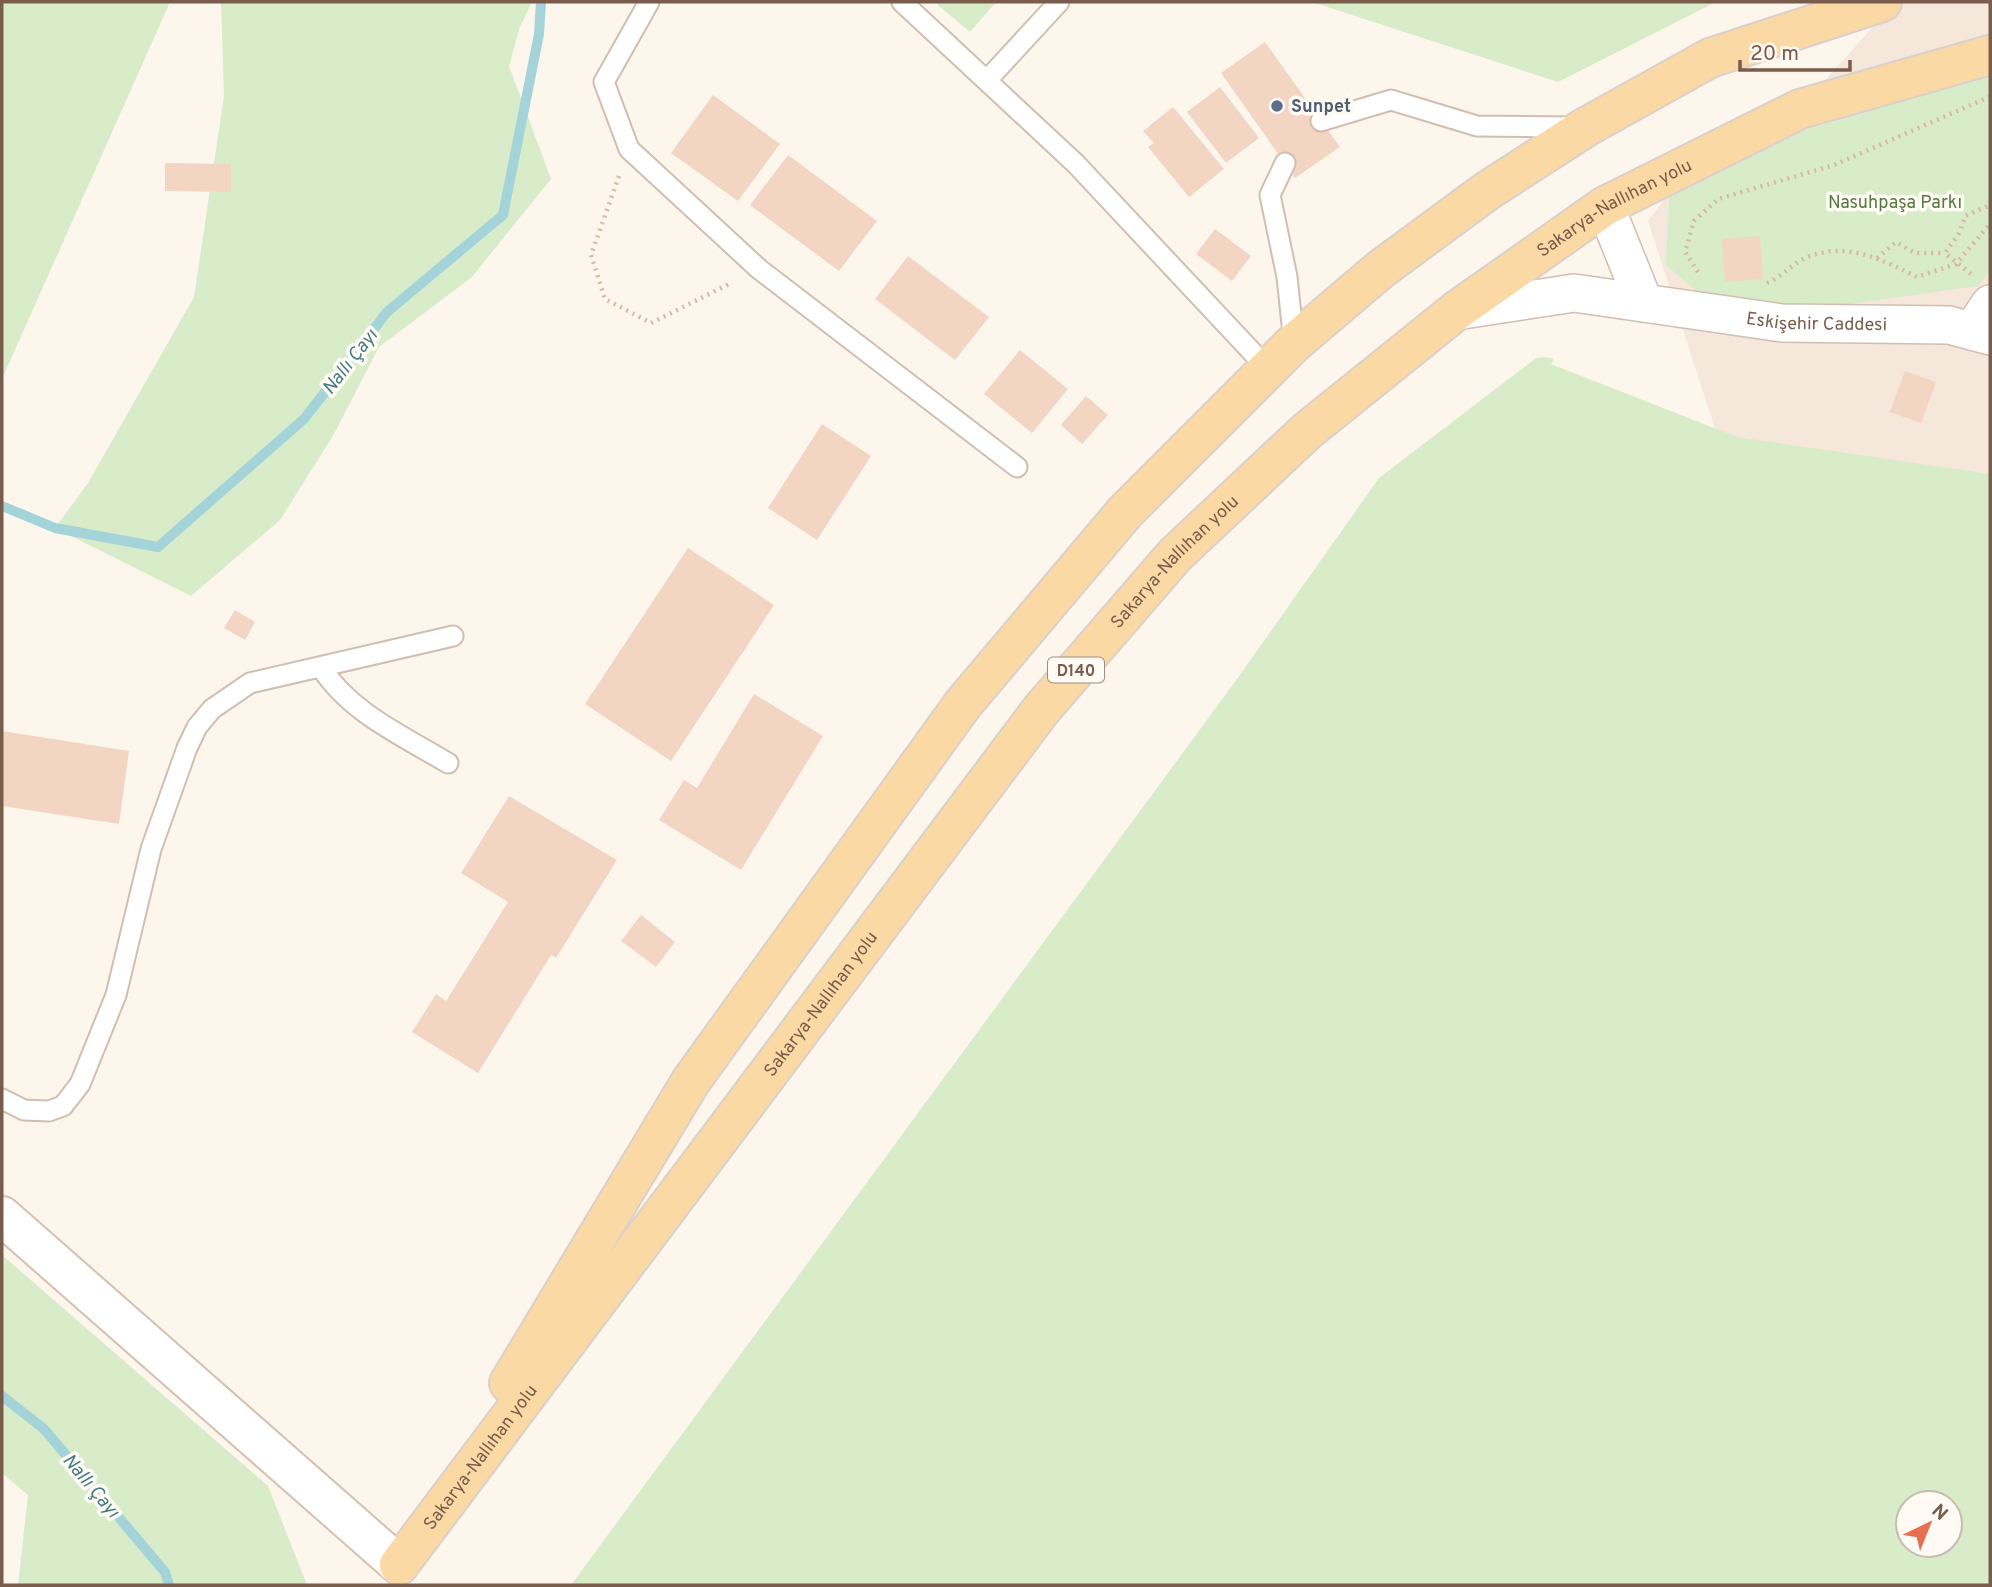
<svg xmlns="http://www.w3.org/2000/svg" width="1992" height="1587" viewBox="0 0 1992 1587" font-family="Overpass,sans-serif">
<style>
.residential{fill:#f5e8da}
.green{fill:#d8ecc9;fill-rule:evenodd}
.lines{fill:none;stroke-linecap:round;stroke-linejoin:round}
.stream{stroke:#a5d3da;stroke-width:10}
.building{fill:#f3d5c3}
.lane-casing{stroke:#d1beb0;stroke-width:23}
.street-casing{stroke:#d1beb0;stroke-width:40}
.secondary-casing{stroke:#d6c0b0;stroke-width:42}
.primary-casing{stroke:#dad1cd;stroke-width:42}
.path{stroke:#d9b8a5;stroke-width:4.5;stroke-dasharray:2 5;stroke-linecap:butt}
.lane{stroke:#fff;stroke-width:19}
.street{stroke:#fff;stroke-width:37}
.secondary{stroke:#fff;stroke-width:38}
.primary{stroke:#fbd9a5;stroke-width:38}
.service-dot{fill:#5c6f8a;stroke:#fffaf3;stroke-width:2.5}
.labels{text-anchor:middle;stroke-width:7;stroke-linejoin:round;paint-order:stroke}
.shield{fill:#fffaf3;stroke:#a28b7f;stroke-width:2}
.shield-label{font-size:16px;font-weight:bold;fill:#7a5c4d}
.service-label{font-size:18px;font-weight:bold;fill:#4e5e75;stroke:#fffaf3;text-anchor:start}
.park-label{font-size:18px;fill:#537a41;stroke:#fffaf3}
.street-label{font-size:18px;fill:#7a5c4d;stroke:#fffaf3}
.water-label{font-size:19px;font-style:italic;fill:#437c86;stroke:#fffaf3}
</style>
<rect width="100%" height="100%" fill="#fdf6ec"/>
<polygon class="residential" points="1895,2 1990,2 1990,530 1717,435 1648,221 1675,185 1777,134"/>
<g class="green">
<polygon points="2,2 170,2 2,379"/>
<polygon points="221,2 532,2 520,27 509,66 551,179 472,277 379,347 334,434 280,520 191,596 55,528 88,483 194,297 224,96"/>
<polygon points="934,2 996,2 970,32"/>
<polygon points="1312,2 1716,2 1558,82"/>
<polygon points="1990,66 1990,270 1978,286 1814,309 1706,300 1666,265 1669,198 1719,162 1783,137 1911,98"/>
<path d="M1544,357L1554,359L1551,364L1737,437L1990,474V1585H571L1237,679L1379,478L1536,358ZM1950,1503V1545H1908V1503Z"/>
<polygon points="2,1255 268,1486 307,1585 18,1585 28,1495 2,1473"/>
</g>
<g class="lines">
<g class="stream">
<polyline points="2,506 55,528 158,547 304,419 387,312 503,215 539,34 541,2"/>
<polyline points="2,1396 44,1429 165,1572 169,1585"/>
</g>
</g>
<g class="building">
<polygon points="1265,42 1340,147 1295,178 1221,73"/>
<polygon points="1220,87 1259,138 1226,163 1187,112"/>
<polygon points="713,95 780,144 738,201 671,153"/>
<polygon points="1173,107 1224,169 1189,197 1148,147 1154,143 1143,131"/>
<polygon points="788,155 877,221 839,271 750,205"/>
<polygon points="165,163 231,164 231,192 165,191"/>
<polygon points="1215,229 1251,256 1232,281 1196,254"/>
<polygon points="1760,236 1763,279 1725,282 1722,239"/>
<polygon points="908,256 989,317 955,360 875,299"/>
<polygon points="1020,350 1068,389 1032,433 984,394"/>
<polygon points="1905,371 1936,382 1921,423 1890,412"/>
<polygon points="1086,396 1108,415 1082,444 1061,425"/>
<polygon points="822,424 871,456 817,540 768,508"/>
<polygon points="688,548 774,605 671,761 585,704"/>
<polygon points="235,610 255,622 245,640 224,628"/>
<polygon points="754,694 823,736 741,870 659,820 684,780 697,788"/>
<polygon points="2,731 129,751 119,824 2,806"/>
<polygon points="509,796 617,860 556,958 551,955 478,1073 412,1032 436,994 446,1001 508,902 461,873"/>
<polygon points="641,915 675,942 656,967 621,941"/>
</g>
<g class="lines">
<defs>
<g id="lane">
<polyline points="649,2 604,82 629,149 759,269 1017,467"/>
<polyline points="902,2 1076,164 1268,369"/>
<polyline points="988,79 1059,2"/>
<polyline points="1321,121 1391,100 1477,126 1574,127"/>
<polyline points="1285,163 1270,195 1287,277 1294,343"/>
<path d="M321,667C349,712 403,736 448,763"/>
<polyline points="2,1099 24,1110 49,1111 63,1106 80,1084 116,995 151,849 187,748 197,727 212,709 250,683 453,636"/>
</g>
<g id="street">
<polyline points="1605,206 1644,303"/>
<path id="s1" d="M1456,311L1574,293L1782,323L1949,325L1990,336"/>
<polyline points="1972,331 1990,304"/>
</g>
<polyline id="secondary" points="2,1216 399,1565"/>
<g id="primary">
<polyline points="509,1383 691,1081 963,704 1125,512 1294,343 1381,269 1487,191 1586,127 1710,58 1882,2"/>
<path id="s2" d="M399,1565L1041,710L1175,555L1307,431L1456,311L1605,206L1800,109L1990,55"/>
</g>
</defs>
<use href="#lane" class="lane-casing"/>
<use href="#street" class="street-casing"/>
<use href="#secondary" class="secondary-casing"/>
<use href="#primary" class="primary-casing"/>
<g class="path">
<polyline points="619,176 591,255 605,299 651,323 731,283"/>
<polyline points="1877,258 1896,242 1915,253 1945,253"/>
<polyline points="1698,272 1685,252 1694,221 1718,199 1834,165 1989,97"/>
<polyline points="1971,274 1945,253 1960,232 1965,216 1990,205"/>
<path d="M1767,283C1782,277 1794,262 1808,257C1847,241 1883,260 1917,277L1956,264L1990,224"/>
</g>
<use href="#lane" class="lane"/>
<use href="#street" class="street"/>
<use href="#secondary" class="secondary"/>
<use href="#primary" class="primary"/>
</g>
<circle class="service-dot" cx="1277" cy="106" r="7"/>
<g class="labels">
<rect class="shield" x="1048" y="657.5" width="56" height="25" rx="5"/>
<g class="shield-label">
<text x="1076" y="676">D140</text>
</g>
<g class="service-label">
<text x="1291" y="112">Sunpet</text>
</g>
<g class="park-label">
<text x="1895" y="208">Nasuhpaşa Parkı</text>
</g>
<g class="street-label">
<text dy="6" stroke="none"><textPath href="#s2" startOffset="1836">Sakarya-Nallıhan yolu</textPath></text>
<text dy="6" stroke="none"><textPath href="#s1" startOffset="364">Eskişehir Caddesi</textPath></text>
<text dy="6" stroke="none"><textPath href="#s2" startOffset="1269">Sakarya-Nallıhan yolu</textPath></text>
<text dy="6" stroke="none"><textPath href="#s2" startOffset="702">Sakarya-Nallıhan yolu</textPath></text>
<text dy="6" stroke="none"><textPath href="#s2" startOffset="135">Sakarya-Nallıhan yolu</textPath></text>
</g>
<g class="water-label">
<text transform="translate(349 361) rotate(-52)" y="7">Nallı Çayı</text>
<text transform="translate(92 1485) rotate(50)" y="7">Nallı Çayı</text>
</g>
</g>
<rect width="1992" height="1587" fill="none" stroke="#7a5c4d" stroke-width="7"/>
<g transform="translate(1929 1524) rotate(43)"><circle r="33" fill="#fffaf3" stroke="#cabbb1" stroke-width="2"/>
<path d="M0-5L12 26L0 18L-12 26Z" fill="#e76f51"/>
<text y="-10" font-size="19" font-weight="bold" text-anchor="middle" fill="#7a5c4d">N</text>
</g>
<path d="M1740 60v10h110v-10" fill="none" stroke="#7a5c4d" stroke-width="3.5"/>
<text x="1750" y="60" font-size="21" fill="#7a5c4d" stroke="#fffaf3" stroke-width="5" paint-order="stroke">20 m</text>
</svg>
